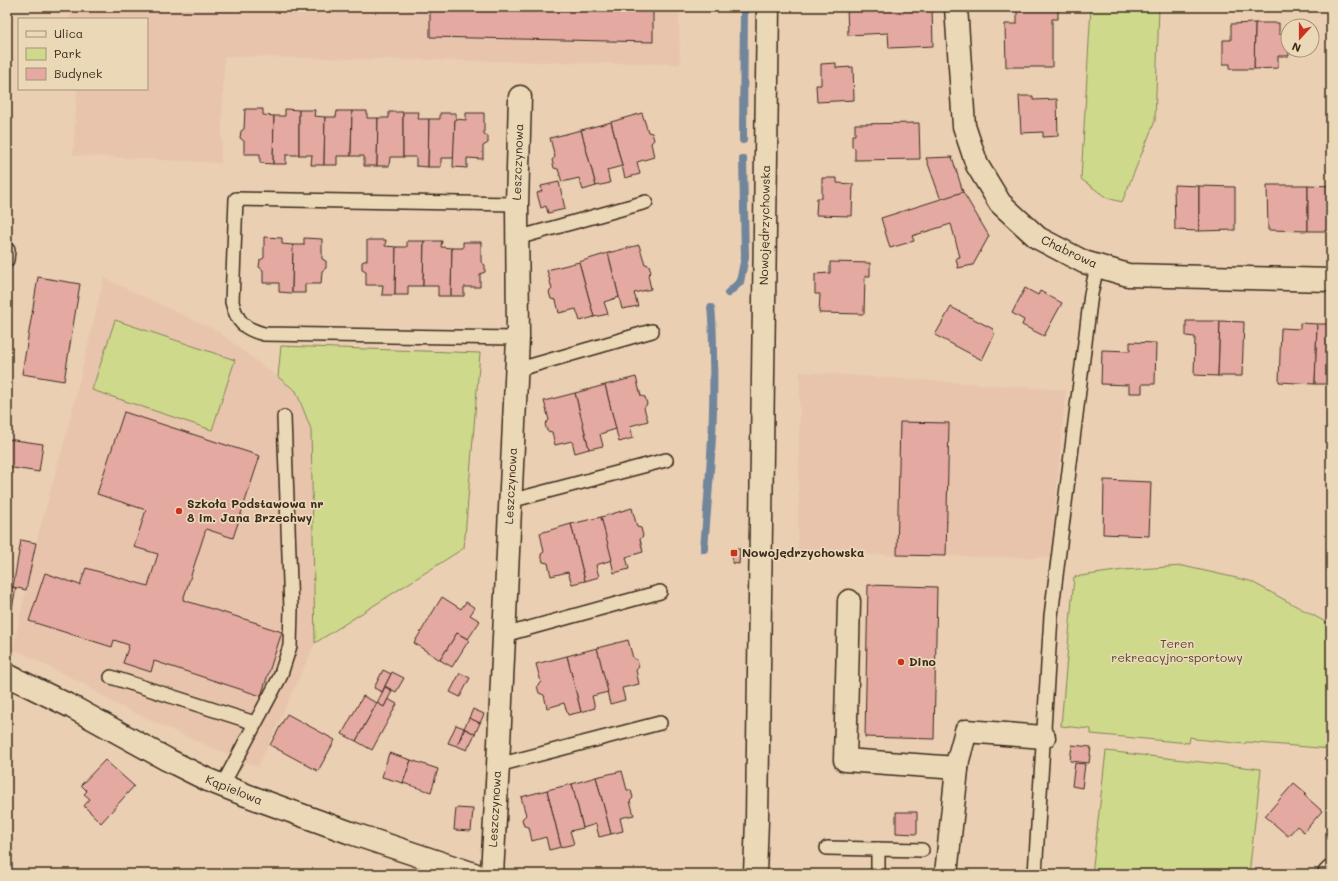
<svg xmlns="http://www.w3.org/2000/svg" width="1338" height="881" viewBox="0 0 1338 881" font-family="Mali,sans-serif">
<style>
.built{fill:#e8c4ad}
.green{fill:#ced98c;stroke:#848255}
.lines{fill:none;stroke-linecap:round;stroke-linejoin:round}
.stream{stroke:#71859b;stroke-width:8}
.building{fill:#e4aaa2;stroke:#3b2a1e}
.service-casing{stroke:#3b2a1e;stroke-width:16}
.minor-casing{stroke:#3b2a1e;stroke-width:25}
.tertiary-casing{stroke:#3b2a1e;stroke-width:25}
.service{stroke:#ebd8b6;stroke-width:13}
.minor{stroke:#ebd8b6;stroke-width:22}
.tertiary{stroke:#ebd8b6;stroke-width:22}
.poi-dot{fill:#c8321e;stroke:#ebd8b6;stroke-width:1.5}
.labels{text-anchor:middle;stroke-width:3.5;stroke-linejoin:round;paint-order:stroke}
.street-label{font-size:12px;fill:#3b2a1e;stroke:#ebd8b6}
.poi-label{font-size:12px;font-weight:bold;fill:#3b2a1e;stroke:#ebd8b6;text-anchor:start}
.park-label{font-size:12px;fill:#51442e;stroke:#ebd8b6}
</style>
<rect width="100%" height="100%" fill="#eacfb2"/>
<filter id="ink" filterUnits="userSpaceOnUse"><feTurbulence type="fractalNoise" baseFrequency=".025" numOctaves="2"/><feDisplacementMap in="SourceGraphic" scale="8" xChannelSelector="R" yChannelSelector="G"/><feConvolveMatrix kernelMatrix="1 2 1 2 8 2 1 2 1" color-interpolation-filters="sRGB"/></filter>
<g filter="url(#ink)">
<g class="built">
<polygon points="71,7 679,7 680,64 310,58 224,56 221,163 73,155 77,89 147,89 147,19 70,19"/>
<polygon points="104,278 217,331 296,391 311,429 315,643 258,767 176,732 110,701 84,684 13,649 36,543 67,432"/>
<polygon points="800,372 1066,390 1050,558 798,553"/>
</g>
<g class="green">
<polygon points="1091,7 1159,7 1155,121 1122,202 1107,198 1081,179"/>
<polygon points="115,320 235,360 212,430 92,390"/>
<polygon points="281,346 480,353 464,548 315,643 311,429 296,391 278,377"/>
<polygon points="1183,566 1250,581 1331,625 1331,749 1246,742 1245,744 1195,739 1195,738 1190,737 1189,743 1091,734 1091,729 1061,726 1074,577 1123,570"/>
<polygon points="1106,751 1261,769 1249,874 1092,874"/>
</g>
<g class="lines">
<g class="stream">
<polyline points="743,140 744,7"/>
<polyline points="728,293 740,282 745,257 743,159"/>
<path d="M704,549C709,485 715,421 713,357C713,340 713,324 711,308"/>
</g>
</g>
<g class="building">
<polygon points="430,7 653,7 653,42 430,37"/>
<polygon points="847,7 932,7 933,46 889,48 888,33 848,35"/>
<polygon points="1022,7 1058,7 1058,19 1052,19 1052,67 1006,67 1005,24 1017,24 1017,9 1022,9"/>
<polygon points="1255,23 1279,23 1279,34 1288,34 1289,56 1278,56 1278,68 1254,69"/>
<polygon points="1255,23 1254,69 1230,69 1230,64 1223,64 1223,40 1231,40 1231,24"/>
<polygon points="836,63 836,68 853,67 854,100 817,102 816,85 821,85 821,64"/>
<polygon points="1019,96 1033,96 1033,100 1057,99 1058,136 1043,137 1043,132 1021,133"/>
<polygon points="245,109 263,109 263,115 274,116 273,164 260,163 260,154 244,154 244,141 240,138 241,131 244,129"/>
<polygon points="285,109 299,110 299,155 286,155 286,164 273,164 274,116 285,116"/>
<polygon points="299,110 315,110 314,116 325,117 324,165 311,165 312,155 299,155"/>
<polygon points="337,111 352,111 351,156 337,156 337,165 324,165 325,117 336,117"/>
<polygon points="352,111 367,111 367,118 378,118 377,166 364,166 364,156 351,156"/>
<polygon points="389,112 403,112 403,157 390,157 389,166 377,166 378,118 389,118"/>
<polygon points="403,112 419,112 418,119 429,119 428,167 416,166 416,157 403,157"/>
<polygon points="440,113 456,113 456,119 455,119 454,158 441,158 441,167 428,167 429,119 440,119"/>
<polygon points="466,113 484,113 484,134 488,136 488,143 483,146 483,159 467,158 467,168 453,167 455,119 466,120"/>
<polygon points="642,113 648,132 652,133 654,140 651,143 654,157 637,162 640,174 625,178 611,122"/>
<polygon points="611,122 622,166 607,170 610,183 596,186 581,130"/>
<polygon points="919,123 920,159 855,160 855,148 852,147 852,135 855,135 855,124"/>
<polygon points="581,130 596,186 583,190 579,178 562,182 558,169 554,168 552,160 555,157 550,138"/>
<polygon points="952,157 963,192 941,200 926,158"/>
<polygon points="822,178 837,178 837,183 853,184 852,216 816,215 817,198 822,198"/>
<polygon points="559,182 565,209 548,213 546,206 541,208 537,193 542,191 541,186"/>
<polygon points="1174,185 1199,186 1199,231 1175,230"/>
<polygon points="1267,185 1308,185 1308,231 1268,230"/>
<polygon points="1308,185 1331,186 1331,231 1308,231"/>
<polygon points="1199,186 1235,187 1235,230 1199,231"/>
<polygon points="963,192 989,236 973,265 958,268 956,258 960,257 951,224 912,236 914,241 890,248 881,218"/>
<polygon points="264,237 282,238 282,244 293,245 292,293 279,292 279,283 263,283 263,270 259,267 260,260 264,258"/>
<polygon points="304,238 322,239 322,259 326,261 326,268 322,271 321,284 305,284 305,293 292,293 293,245 304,245"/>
<polygon points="367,240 386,240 385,246 396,247 395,295 382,295 383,285 366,285 366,271 362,269 362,262 367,260"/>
<polygon points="407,241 424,241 423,286 408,286 408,295 395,295 396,247 407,247"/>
<polygon points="424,241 442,241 441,247 452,248 451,296 438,296 438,286 423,286"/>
<polygon points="463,242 481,242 481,262 485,265 485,272 480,274 480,287 464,287 464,296 451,296 452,248 463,248"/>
<polygon points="639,245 645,264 649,265 651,272 648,275 651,289 634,293 638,306 622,309 608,253"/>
<polygon points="608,253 619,297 604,302 608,314 594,317 579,262"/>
<polygon points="579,262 594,317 580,321 576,309 559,313 556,300 551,299 549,292 552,289 547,270"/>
<polygon points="830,262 870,263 870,276 865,276 864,314 819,313 820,294 815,294 815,274 830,273"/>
<polygon points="38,277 80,284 64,381 22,374"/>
<polygon points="1025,288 1038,295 1040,291 1062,303 1044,336 1022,325 1024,320 1012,313"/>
<polygon points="951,307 993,329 994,335 982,360 935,335"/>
<polygon points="1186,321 1220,321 1218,376 1194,375 1195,337 1186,336"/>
<polygon points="1220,321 1244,322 1242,376 1218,376"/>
<polygon points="1300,323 1317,324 1315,384 1279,382 1281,328 1300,329"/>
<polygon points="1317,324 1331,324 1331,384 1315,384"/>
<polygon points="1130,342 1156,343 1155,384 1142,384 1142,393 1129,393 1129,385 1101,384 1102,350 1130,351"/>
<polygon points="636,377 641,396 645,397 647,404 644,408 648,421 630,426 633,438 619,442 605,385"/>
<polygon points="605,385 616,429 600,434 603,446 589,449 575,393"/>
<polygon points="575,393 589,449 575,453 572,441 555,445 552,432 547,431 545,424 549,420 544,401"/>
<polygon points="124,412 260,456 233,538 206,529 183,600 257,623 257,624 282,632 261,696 154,661 151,672 123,663 129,645 114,640 112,647 29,621 45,573 80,585 86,568 148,586 158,554 134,547 146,510 97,494"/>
<polygon points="900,422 949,423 946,556 897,555"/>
<polygon points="7,439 43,444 39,472 7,467"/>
<polygon points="1104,480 1151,482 1149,536 1103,534"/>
<polygon points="632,508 637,527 641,528 643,536 640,539 643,552 626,557 629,569 614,573 601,517"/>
<polygon points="601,517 612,560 596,565 599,577 585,581 571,524"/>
<polygon points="571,524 585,581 572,584 568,572 551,576 548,563 543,562 541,554 544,552 540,533"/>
<polygon points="21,540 36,543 26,590 13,587"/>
<polygon points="733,549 740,549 739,564 732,563"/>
<polygon points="868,585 937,587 934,739 865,737"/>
<polygon points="7,586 16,588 10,618 7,617"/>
<polygon points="442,597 461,609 466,602 475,608 470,615 480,621 468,639 457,633 440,660 414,643"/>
<polygon points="457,633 469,640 452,667 440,660"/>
<polygon points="628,640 633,658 637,660 639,667 636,670 639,684 622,688 625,700 610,704 597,648"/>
<polygon points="597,648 608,692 592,696 595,708 581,712 567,656"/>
<polygon points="567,656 581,712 568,715 564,703 547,708 544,695 539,693 537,686 541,682 536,664"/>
<polygon points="383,670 391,674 382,692 374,688"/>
<polygon points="392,672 404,678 396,692 385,686"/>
<polygon points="460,673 470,678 460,697 450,692"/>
<polygon points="385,687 392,691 384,707 377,703"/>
<polygon points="363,696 377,703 356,741 342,734"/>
<polygon points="388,699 397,704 372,750 356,741 377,703 384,707"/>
<polygon points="473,709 484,714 480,723 469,718"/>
<polygon points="287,714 335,740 318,771 270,745"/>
<polygon points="469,718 480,723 475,734 464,728"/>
<polygon points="456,725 464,728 457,746 448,743"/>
<polygon points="465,729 475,734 467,750 457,746"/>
<polygon points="1072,745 1091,747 1089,763 1070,761"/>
<polygon points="389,753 411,760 403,783 382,777"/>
<polygon points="105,760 134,786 101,823 84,806 90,799 84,794 87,791 81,785"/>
<polygon points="411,760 438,769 431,792 403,783"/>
<polygon points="1075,763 1085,764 1082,788 1072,786"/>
<polygon points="622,771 627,790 631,790 633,798 630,801 634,815 620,818 623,831 611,834 596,777"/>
<polygon points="596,777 611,834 599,837 596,824 583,828 572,784"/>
<polygon points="1294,783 1306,793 1304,795 1322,811 1304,832 1297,826 1288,836 1265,816"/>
<polygon points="572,784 583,828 570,831 574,844 561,847 547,790"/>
<polygon points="547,790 561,847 549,850 546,837 532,841 529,827 524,826 522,819 526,815 521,797"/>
<polygon points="456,808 473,809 471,831 454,830"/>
<polygon points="896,812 917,812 917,834 896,833"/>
</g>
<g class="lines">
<defs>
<g id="service">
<path d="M517,204L236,199L232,302C237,322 244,329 264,334L518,338"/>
<polyline points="517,238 646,202"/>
<polyline points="7,260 8,250"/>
<polyline points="516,370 652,331"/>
<polyline points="510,501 666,460"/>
<polyline points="504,635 660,592"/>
<polyline points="111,677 255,723"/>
<polyline points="498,765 660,723"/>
<polyline points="222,786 280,677 290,646 291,610 284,417"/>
<polyline points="827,848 922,850"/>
<polyline points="878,874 878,849"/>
<polyline points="1035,874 1051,616 1091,294 1097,266"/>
</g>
<g id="minor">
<polyline points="956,7 964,126 977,165 1000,203 1038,238 1084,262 1128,275 1331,280"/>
<polyline points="849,601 845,760 957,768"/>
<polyline points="7,675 72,707 168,760 208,780 246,795 351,833 474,874"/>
<polyline points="492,874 498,765 518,338 517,204 520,97"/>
<polyline points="946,874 958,760 966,731 1044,737"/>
<polyline points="1329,874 1331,872"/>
</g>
<polyline id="tertiary" points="755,874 757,820 768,7"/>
</defs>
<use href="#service" class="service-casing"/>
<use href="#minor" class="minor-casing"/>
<use href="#tertiary" class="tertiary-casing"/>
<use href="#service" class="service"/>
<use href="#minor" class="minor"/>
<use href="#tertiary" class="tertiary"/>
</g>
</g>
<g class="poi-dot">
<circle cx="179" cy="511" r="4"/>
<rect x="730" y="549" width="8" height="8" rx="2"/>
<circle cx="901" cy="662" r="4"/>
</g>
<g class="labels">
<g class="street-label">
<text transform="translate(518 162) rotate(-88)" y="4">Leszczynowa</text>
<text transform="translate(765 225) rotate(-89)" y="4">Nowojędrzychowska</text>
<text transform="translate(1069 252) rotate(25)" y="4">Chabrowa</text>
<text transform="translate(511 486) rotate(-87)" y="4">Leszczynowa</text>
<text transform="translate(234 790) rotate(22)" y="4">Kąpielowa</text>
<text transform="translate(495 809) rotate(-87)" y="4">Leszczynowa</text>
</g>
<g class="poi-label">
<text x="187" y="508">Szkoła Podstawowa nr<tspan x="187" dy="14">8 im. Jana Brzechwy</tspan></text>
<text x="742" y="557">Nowojędrzychowska</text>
<text x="909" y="666">Dino</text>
</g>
<g class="park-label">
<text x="1177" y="648">Teren<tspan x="1177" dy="14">rekreacyjno-sportowy</tspan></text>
</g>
</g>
<rect width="1338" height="881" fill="none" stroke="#ebd8b6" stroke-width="24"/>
<rect x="12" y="12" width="1314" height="857" fill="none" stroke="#3b2a1e" stroke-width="1.5" filter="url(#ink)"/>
<rect x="18" y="18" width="130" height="72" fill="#ebd8b6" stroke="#a59279"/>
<rect x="26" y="31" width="20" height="6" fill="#ebd8b6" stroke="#a59279"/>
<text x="54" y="38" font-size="12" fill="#3b2a1e">Ulica</text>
<rect x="26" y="48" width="20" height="12" fill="#ced98c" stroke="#a59279"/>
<text x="54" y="58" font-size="12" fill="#3b2a1e">Park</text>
<rect x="26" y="68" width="20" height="12" fill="#e4aaa2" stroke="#a59279"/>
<text x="54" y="78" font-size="12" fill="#3b2a1e">Budynek</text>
<g transform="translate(1300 38) rotate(201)"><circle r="19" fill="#ebd8b6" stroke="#a59279"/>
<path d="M0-3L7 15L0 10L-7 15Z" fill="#c8321e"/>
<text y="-6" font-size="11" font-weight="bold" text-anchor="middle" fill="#3b2a1e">N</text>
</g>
</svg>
